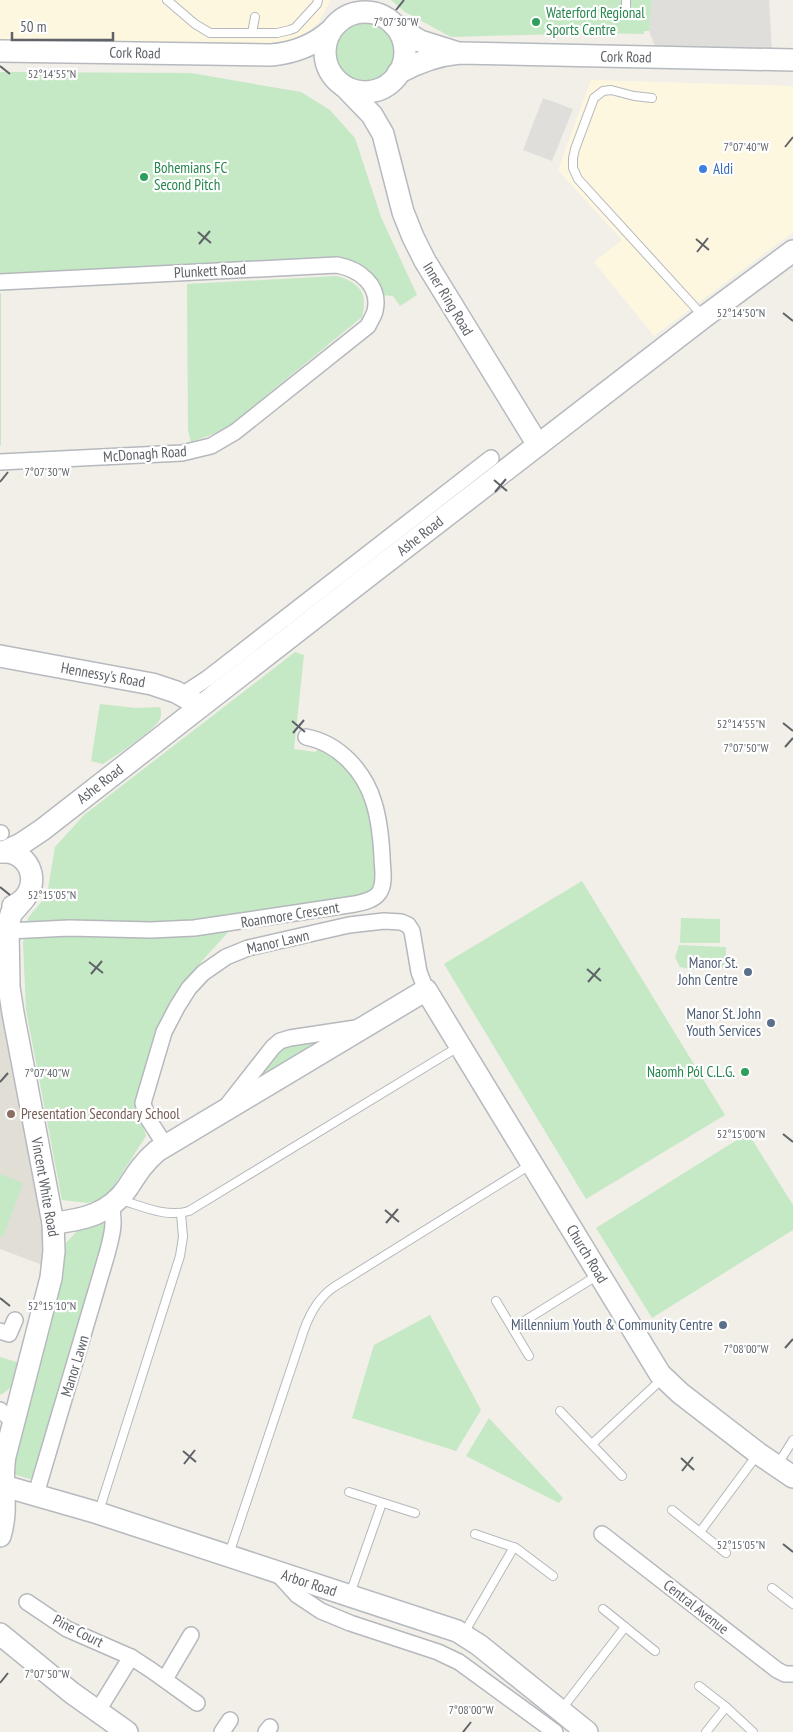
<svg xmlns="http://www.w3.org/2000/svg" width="793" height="1732" viewBox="0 0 793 1732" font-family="'PT Sans Narrow',sans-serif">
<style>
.commercial{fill:#fef7e0}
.industrial{fill:#e0deda}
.education{fill:#e1ded6}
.green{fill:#c5e8c5}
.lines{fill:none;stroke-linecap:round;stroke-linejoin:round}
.lane-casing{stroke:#b5b8bc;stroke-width:10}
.street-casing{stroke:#b5b8bc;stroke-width:18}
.secondary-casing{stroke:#b6babf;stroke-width:24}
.lane{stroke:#fff;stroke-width:8}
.street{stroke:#fff;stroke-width:15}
.secondary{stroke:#fff;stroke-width:21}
.ticks{fill:none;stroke:#5f6368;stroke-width:2}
.leisure-dot{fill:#2e9e5b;stroke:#fff;stroke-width:2}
.shop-dot{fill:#3f7fe0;stroke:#fff;stroke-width:2}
.service-dot{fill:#5c6f8a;stroke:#fff;stroke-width:2}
.education-dot{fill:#8d6e63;stroke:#fff;stroke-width:2}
.labels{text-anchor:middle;stroke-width:4.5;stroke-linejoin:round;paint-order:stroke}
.leisure-label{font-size:15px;fill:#27864d;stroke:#fff;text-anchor:start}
.street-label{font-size:15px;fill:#5f6368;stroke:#fff}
.shop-label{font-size:15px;fill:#366cbe;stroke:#fff;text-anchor:start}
.service-label{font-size:15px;fill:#4e5e75;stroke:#fff;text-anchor:end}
.education-label{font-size:15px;fill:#785e54;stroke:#fff;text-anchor:start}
.ticks-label{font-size:12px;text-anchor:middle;fill:#5f6368;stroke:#fff;stroke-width:4.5;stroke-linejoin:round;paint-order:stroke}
</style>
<rect width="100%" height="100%" fill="#f1efe8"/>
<g class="commercial">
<polygon points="0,0 331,0 318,23 300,38 269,44 0,40"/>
<polygon points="591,80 793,86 793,232 654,336 594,262 622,240 558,170"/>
</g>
<g class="industrial">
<polygon points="652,0 769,0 772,52 655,46 649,31"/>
<polygon points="543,98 573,109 552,161 523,150"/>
</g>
<polygon class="education" points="0,992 45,1236 45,1266 0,1249"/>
<g class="green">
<polygon points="391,0 652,0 649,31 644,31 644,34 595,33 451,37 405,12"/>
<circle cx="365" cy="52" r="29"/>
<path d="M0,72L191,73L301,92L330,110L355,138L381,217L417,295L400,306L393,296L381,295C371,269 364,265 338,258L0,277Z"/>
<path d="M337,276C360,283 368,293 362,317L230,425L216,433L191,442L188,430L187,284Z"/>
<polygon points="0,293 1,293 1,446 0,445"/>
<polygon points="295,652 304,655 294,749 315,752 325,745 353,771 375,813 376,884 366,895 242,917 201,962 160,1026 136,1103 146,1136 106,1198 88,1203 62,1200 26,1010 23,943 28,918 47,895 55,847 84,815"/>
<path d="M100,704L136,708L160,707C161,710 162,715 160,719C155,730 115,756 103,764L91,761Z"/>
<polygon points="582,881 725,1115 586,1199 444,964"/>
<polygon points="681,918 720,919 720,943 680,943"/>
<path d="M679,945L726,947V967C710,971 696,971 680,967L675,957Z"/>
<polygon points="325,1041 252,1085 278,1052 288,1047"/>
<polygon points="748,1133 793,1205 793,1230 652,1318 596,1228"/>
<polygon points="0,1174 23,1183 3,1237 0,1236"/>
<polygon points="95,1222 106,1225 108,1235 35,1475 30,1479 12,1474 21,1418 65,1244 79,1229"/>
<polygon points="430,1315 481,1410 456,1451 352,1418 374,1345"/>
<path d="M0,1357L20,1363C16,1378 14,1388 0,1395Z"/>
<polygon points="489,1418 563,1498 559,1503 466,1456"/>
</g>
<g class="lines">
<defs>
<g id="lane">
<polyline points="167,0 195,24 210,33 277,33 290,30 295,28 317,4 318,0"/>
<polyline points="626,0 626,7"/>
<polyline points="252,33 255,17"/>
<polyline points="652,98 634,96 611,90 603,91 594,98 575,149 573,158 573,168 578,179 703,316"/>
<path d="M121,1200C142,1206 166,1218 189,1211L458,1047"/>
<polyline points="496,1301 529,1356"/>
<polyline points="513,1328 598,1275"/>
<polyline points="560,1411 622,1476"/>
<polyline points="592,1444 662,1379"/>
<polyline points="778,1464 793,1440"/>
<polyline points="349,1492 415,1513"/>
<polyline points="672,1510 726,1553"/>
<polyline points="99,1511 180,1256 183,1237 181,1214"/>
<polyline points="700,1532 757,1455"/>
<polyline points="475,1534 516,1548 553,1576"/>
<path d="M229,1554L304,1330C310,1313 318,1298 334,1287L530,1165"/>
<polyline points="772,1588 793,1604"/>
<polyline points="350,1594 382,1503"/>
<polyline points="603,1609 655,1651"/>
<polyline points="464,1633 514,1547"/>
<polyline points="699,1686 726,1707 753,1732"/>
<polyline points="561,1710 625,1627"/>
<polyline points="706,1732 726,1707"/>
</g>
<g id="street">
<path d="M0,282L337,265C359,269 381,285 375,311C374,316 370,321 368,326L235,432L211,446L182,453L0,462"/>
<polyline points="182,695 208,678 491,458"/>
<polyline points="0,833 1,833"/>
<path d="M8,931L69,928L151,930L194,928L355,904C364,902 374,900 379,893C386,883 382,867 382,856C381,838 379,819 374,803C365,772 339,743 306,737"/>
<polyline points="229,1103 273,1047 280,1041 290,1038 356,1028"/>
<polyline points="165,1145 147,1117 143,1103 164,1032 177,1007 189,988 203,973 226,957 248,948 349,925 384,921 401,922 408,925 412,931 419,972 426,990"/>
<polyline points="0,1331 9,1334 15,1320"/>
<polyline points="0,1410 14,1422"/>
<path d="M36,1494L107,1254C111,1238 116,1223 111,1207"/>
<polyline points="602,1534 777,1670 785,1674 793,1674"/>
<polyline points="276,1572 297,1595 321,1611 350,1623 438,1652 459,1662 555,1732"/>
<polyline points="27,1602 67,1629 131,1657 97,1712"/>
<polyline points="131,1657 151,1670 197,1703"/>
<polyline points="165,1679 191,1635"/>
<polyline points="222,1732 230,1720"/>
<polyline points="266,1732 270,1727"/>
</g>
<g id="secondary">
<circle cx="365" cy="52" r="40"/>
<polyline points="394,25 420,41 455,52"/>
<path d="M0,51L271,55C293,53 313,46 330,31"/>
<path d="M398,73C418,62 437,55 460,53L793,60"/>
<polyline points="344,86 372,115 383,134 403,212 413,237 425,261 538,445"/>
<polyline points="0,656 152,684 176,692 201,706"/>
<path d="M0,852C34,849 44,893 13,906"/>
<polyline points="4,852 21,844 42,830 367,577 704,317 793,251"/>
<path d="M53,1223C83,1220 110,1214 128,1187C137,1173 144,1162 157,1151L426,990L660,1374L680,1393L759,1454L793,1477"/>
<polyline points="4,1486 98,1513 457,1631 479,1645 587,1732"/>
<path d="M0,1536C9,1506 0,1485 5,1456L51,1278L54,1251L53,1223L13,1013L9,987L8,927L11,914L24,899"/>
<polyline points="0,1634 72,1693 127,1732"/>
</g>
</defs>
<use href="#lane" class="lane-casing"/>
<use href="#street" class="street-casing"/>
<use href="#secondary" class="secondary-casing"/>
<use href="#lane" class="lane"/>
<use href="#street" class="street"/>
<use href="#secondary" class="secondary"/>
</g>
<path class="ticks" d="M396,10L404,0M0,66L10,74M785,147L793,137M198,232L211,243M696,239L709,250M199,244L210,231M697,252L708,238M783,313L793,321M494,480L507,491M0,482L8,472M495,492L506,479M292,721L305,732M783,723L793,731M293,733L304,720M785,747L793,738M0,887L10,895M89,962L103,973M587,969L601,981M91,974L102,961M588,982L600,968M0,1082L8,1073M783,1134L793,1142M385,1210L399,1222M386,1223L398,1209M0,1298L10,1306M785,1348L793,1339M183,1451L196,1462M681,1458L694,1470M184,1464L195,1450M682,1471L693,1457M783,1544L793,1552M0,1683L8,1673M463,1732L471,1722"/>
<g class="leisure-dot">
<circle cx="536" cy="22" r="5"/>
<circle cx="144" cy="177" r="5"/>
<circle cx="745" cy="1072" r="5"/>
</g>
<circle class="shop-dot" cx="703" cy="169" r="5"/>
<g class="service-dot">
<circle cx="748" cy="972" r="5"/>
<circle cx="771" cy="1023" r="5"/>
<circle cx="723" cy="1325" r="5"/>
</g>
<circle class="education-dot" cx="11" cy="1114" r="5"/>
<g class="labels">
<g class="leisure-label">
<text x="546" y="18">Waterford Regional<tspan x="546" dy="17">Sports Centre</tspan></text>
<text x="154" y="173">Bohemians FC<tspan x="154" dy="17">Second Pitch</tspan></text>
<text x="735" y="1077" text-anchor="end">Naomh Pól C.L.G.</text>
</g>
<g class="street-label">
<text transform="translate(135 53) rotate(1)" y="5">Cork Road</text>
<text transform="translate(626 57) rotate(1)" y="5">Cork Road</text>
<text transform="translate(210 271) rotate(-3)" y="5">Plunkett Road</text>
<text transform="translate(448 299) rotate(59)" y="5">Inner Ring Road</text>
<text transform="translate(145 454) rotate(-4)" y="5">McDonagh Road</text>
<text transform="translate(420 536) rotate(-38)" y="5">Ashe Road</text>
<text transform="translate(103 675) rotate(10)" y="5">Hennessy's Road</text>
<text transform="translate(100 784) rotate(-38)" y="5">Ashe Road</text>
<text transform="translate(290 915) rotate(-9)" y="5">Roanmore Crescent</text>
<text transform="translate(278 942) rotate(-13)" y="5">Manor Lawn</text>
<text transform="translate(45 1187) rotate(80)" y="5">Vincent White Road</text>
<text transform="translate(587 1254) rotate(59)" y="5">Church Road</text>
<text transform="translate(75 1366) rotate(-73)" y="5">Manor Lawn</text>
<text transform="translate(309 1583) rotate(18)" y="5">Arbor Road</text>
<text transform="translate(696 1607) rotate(38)" y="5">Central Avenue</text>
<text transform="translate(78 1631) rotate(27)" y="5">Pine Court</text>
</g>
<g class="shop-label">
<text x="713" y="174">Aldi</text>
</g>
<g class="service-label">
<text x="738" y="968">Manor St.<tspan x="738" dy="17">John Centre</tspan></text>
<text x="761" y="1019">Manor St. John<tspan x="761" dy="17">Youth Services</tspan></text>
<text x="713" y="1330">Millennium Youth &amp; Community Centre</text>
</g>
<g class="education-label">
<text x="21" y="1119">Presentation Secondary School</text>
</g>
</g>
<g class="ticks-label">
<text x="396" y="26">7°07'30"W</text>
<text x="52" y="78">52°14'55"N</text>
<text x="746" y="151">7°07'40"W</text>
<text x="741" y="317">52°14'50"N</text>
<text x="47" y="476">7°07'30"W</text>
<text x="741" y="728">52°14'55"N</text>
<text x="746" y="752">7°07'50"W</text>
<text x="52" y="899">52°15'05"N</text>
<text x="47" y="1077">7°07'40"W</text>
<text x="741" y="1138">52°15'00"N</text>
<text x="52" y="1310">52°15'10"N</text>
<text x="746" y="1353">7°08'00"W</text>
<text x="741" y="1549">52°15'05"N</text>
<text x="47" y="1678">7°07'50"W</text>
<text x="471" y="1714">7°08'00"W</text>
</g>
<path d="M12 32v8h101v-8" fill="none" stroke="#5f6368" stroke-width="2.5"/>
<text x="20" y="32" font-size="15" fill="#5f6368" stroke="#ffffff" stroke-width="4" paint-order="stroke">50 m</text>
</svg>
